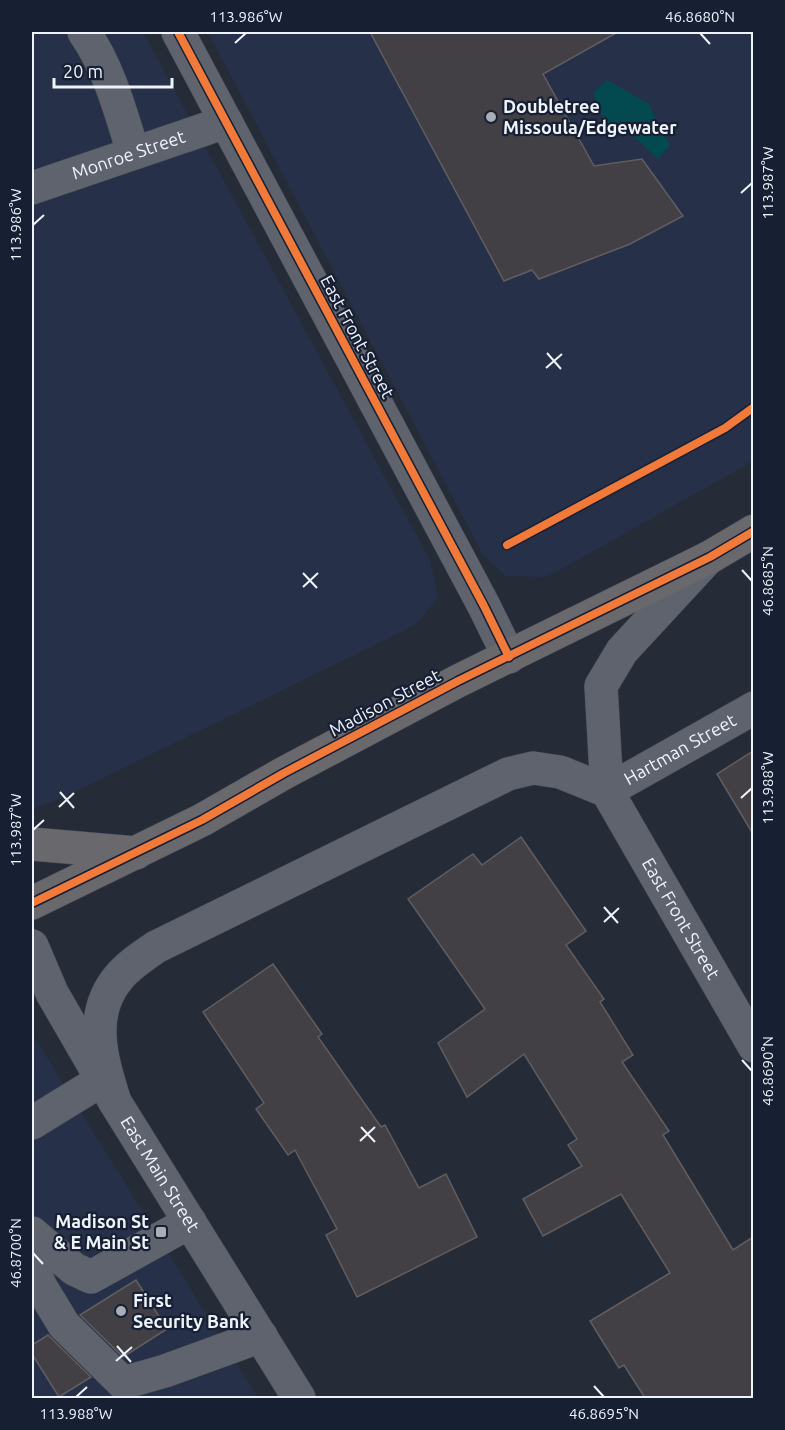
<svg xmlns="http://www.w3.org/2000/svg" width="785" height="1430" viewBox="0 0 785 1430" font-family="Ubuntu,sans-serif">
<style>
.built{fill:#263048}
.water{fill:#034a50}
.building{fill:#424045;stroke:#615e62;stroke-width:1.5}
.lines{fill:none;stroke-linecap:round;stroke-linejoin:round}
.minor-casing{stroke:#454953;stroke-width:34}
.highway-casing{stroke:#454953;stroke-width:34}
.minor{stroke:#5f636d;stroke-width:33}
.highway{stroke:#69686d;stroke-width:33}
.cycleway-casing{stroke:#171f33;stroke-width:11}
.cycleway{stroke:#f17a3a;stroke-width:8}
.ticks{fill:none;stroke:#eef3fe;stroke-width:2}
.poi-dot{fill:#a8adb8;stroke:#171f33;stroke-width:2}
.labels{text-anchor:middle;stroke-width:4.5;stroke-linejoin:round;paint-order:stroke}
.poi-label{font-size:18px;font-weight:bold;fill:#eef3fe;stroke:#171f33;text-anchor:start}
.street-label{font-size:18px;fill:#eef3fe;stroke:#171f33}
.neatline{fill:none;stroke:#eef3fe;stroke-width:2}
.ticks-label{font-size:15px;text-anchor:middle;fill:#eef3fe}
</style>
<rect width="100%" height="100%" fill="#262c37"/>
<g class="built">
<polygon points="32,32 143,32 430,560 438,598 415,625 62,798 32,809"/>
<polygon points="208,32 753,32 753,461 547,577 506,576 483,555"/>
<polygon points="32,1033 258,1398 32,1398"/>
</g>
<polygon class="water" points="607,80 648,103 670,145 658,159 627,130 607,127 593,93"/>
<g class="building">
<polygon points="370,32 618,32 543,74 594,166 642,159 683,216 630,244 539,279 532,270 504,281"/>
<polygon points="753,751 753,834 717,774"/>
<polygon points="521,837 586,931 566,945 604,999 600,1002 633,1055 622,1062 669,1131 663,1135 733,1250 753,1237 753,1398 645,1398 624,1365 619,1368 590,1321 670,1273 621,1194 543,1236 523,1199 582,1166 568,1145 577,1139 524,1054 467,1097 438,1043 485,1009 408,899 473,854 482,865"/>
<polygon points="273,964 322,1034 318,1037 381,1127 385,1125 419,1188 446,1174 477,1237 357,1297 326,1235 337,1229 295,1150 288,1155 256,1109 264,1103 203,1012"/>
<polygon points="136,1280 167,1329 123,1357 80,1315"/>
<polygon points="48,1335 91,1377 59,1397 32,1354 32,1345"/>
</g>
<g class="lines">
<defs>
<g id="minor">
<path d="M84,32C109,68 120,110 133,152"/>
<polyline points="178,32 484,606 509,657"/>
<path id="s1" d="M32,188L226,122"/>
<path id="s2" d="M708,558L622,651L601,686L607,791L754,1046"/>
<path id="s3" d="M607,791L754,708"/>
<path id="s4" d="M32,946L52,993L115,1102L299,1398"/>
<path d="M115,1102C102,1060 87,1015 119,977C129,965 143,956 156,947L508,774L533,768L560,772L607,791"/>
<polyline points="32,1123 102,1080"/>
<polyline points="32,1233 74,1269 91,1277 190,1222"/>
<polyline points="32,1267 41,1287 64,1325 123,1383 165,1371 261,1336"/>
</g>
<g id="highway">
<polyline points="32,844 136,853"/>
<polyline points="32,903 202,820 284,773 458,681 710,557 754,531"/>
</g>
</defs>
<use href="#minor" class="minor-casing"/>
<use href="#highway" class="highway-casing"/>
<use href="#minor" class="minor"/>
<use href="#highway" class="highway"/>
<defs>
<g id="cycleway">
<polyline points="178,32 484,606 509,657"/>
<polyline points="507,545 725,428 754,407"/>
<polyline points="32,903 202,820 284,773 458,681 710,557 754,531"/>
</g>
</defs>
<use href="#cycleway" class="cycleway-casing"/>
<use href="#cycleway" class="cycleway"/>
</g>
<path class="ticks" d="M700,33L710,44M235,43L246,33M741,193L752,183M33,225L44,215M547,353L561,369M546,368L562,354M742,570L752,581M303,573L317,588M303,587L318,573M60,792L74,808M741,798L752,788M59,807L74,793M33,830L44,820M604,907L618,923M604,922L619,908M742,1060L752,1071M361,1127L375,1142M360,1141L375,1127M33,1253L43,1264M117,1346L131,1362M116,1361L132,1347M594,1386L604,1397M76,1397L87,1387"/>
<g class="poi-dot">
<circle cx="491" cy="117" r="6"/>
<rect x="155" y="1226" width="12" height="12" rx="3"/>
<circle cx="121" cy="1311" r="6"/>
</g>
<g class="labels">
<g class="poi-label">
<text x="503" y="113">Doubletree<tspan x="503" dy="21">Missoula/Edgewater</tspan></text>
<text x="149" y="1228" text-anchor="end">Madison St<tspan x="149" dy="21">&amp; E Main St</tspan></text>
<text x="133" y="1307">First<tspan x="133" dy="21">Security Bank</tspan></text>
</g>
<g class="street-label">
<text dy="6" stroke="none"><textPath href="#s1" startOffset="102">Monroe Street</textPath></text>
<text transform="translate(357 337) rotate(62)" y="6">East Front Street</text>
<text transform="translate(385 703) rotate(-28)" y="6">Madison Street</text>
<text dy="6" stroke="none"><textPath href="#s3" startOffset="84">Hartman Street</textPath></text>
<text dy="6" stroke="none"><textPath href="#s2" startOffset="420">East Front Street</textPath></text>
<text dy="6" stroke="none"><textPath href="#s4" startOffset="262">East Main Street</textPath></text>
</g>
</g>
<rect width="785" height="1430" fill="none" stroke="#171f33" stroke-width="66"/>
<path d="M54 78v9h118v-9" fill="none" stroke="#eef3fe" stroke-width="3"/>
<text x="63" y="78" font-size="18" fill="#eef3fe" stroke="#171f33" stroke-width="4.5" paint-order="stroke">20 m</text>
<rect x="33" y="33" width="719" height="1364" class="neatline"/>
<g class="ticks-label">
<text x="246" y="22">113.986°W</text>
<text x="700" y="22">46.8680°N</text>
<text transform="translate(768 183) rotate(-90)" y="5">113.987°W</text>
<text transform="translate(16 225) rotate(-90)" y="5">113.986°W</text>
<text transform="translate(768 581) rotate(-90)" y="5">46.8685°N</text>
<text transform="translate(768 788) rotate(-90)" y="5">113.988°W</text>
<text transform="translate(16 830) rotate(-90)" y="5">113.987°W</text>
<text transform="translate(768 1071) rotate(-90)" y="5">46.8690°N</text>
<text transform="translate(16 1253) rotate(-90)" y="5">46.8700°N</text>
<text x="76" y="1419">113.988°W</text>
<text x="604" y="1419">46.8695°N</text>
</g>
</svg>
